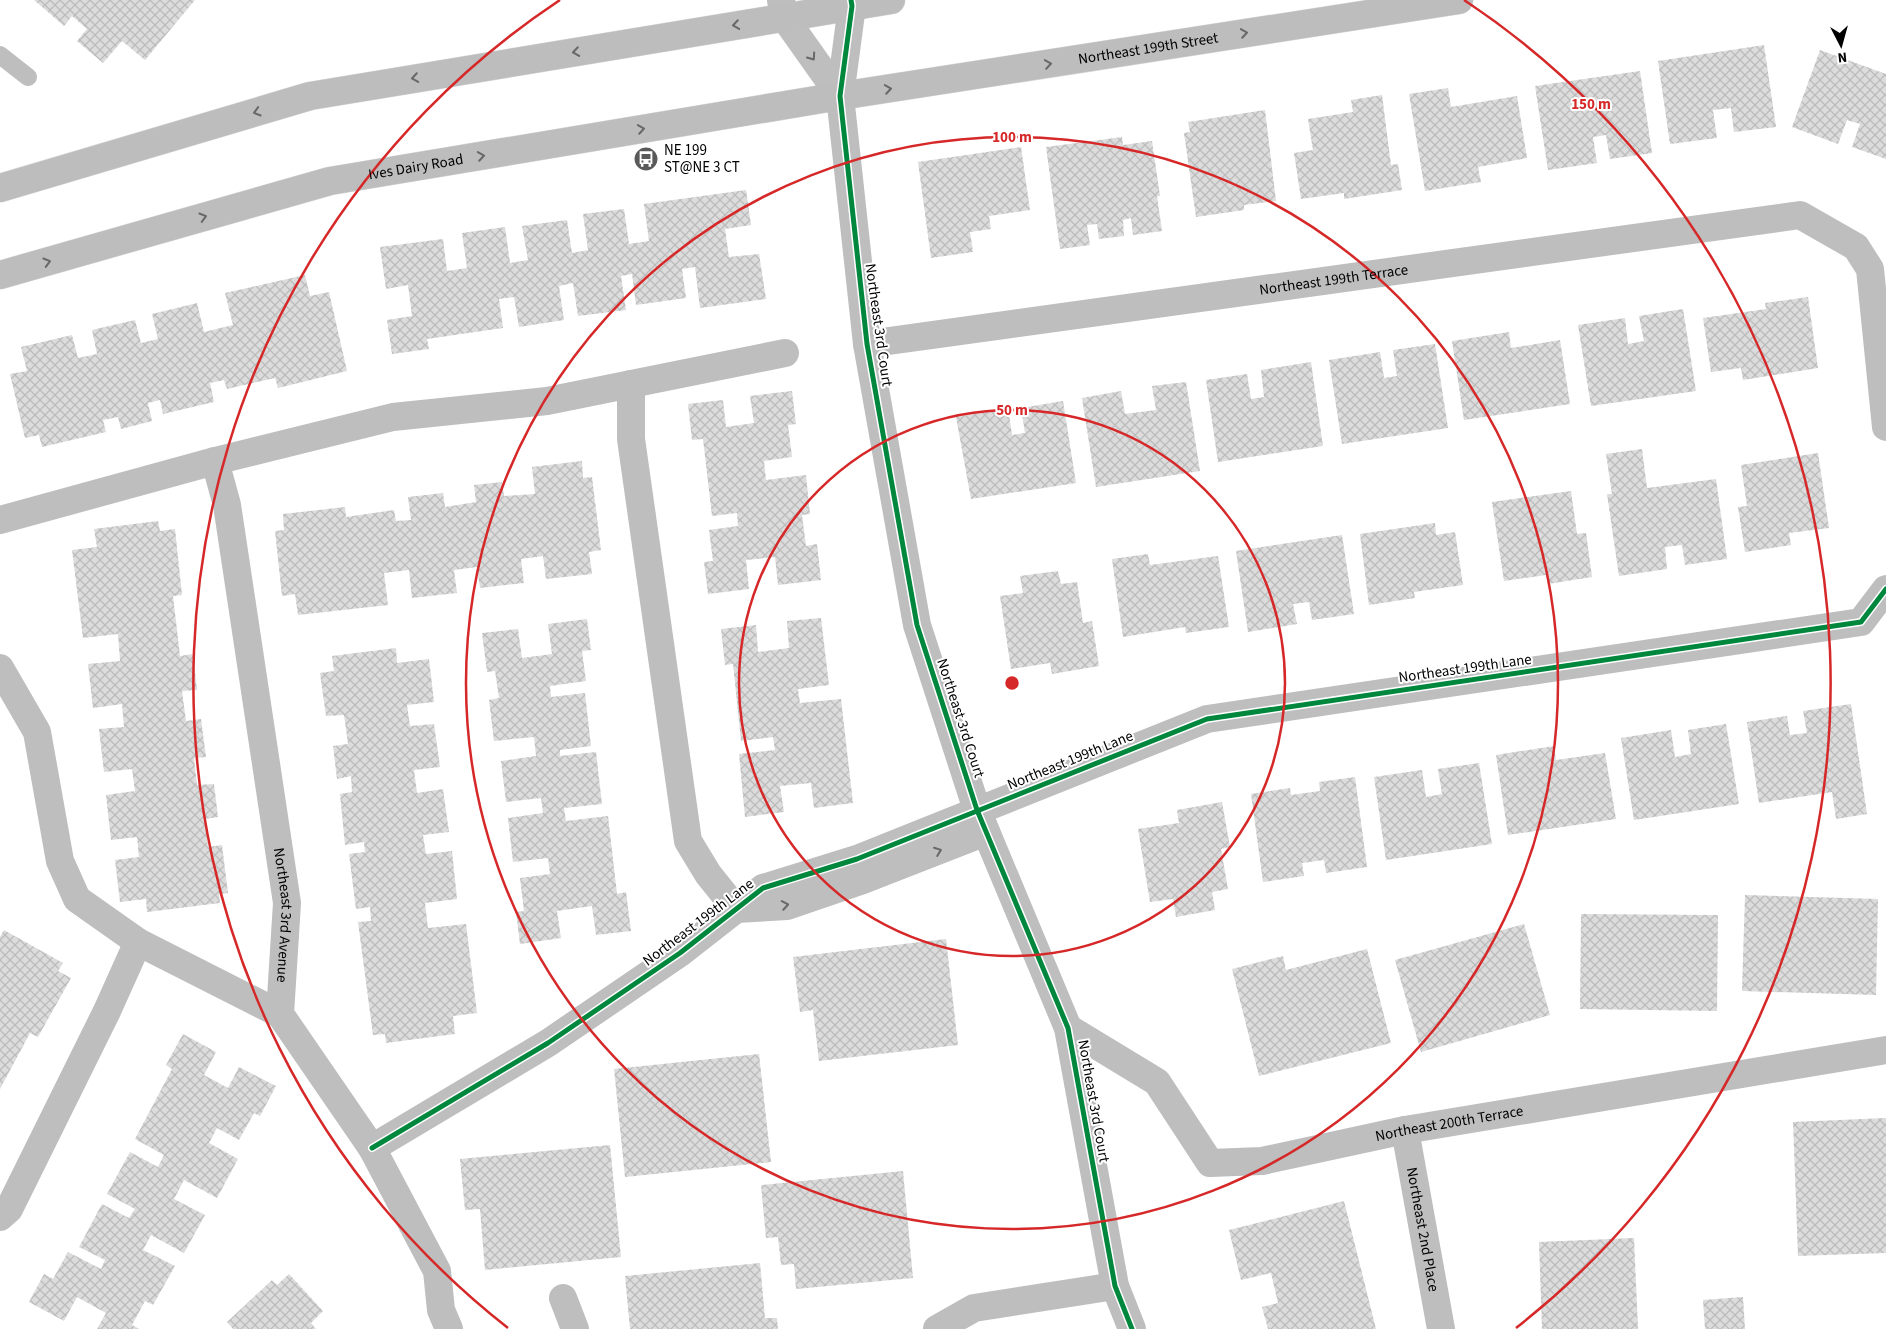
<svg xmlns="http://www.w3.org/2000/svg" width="1886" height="1329" viewBox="0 0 1886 1329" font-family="'Source Sans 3',sans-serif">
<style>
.building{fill:url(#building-cross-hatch)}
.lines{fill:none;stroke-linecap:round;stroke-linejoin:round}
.primary-casing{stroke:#dbdbdb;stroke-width:29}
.service{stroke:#bebebe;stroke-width:18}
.minor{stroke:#bebebe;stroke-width:28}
.primary{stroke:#bdbdbd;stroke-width:28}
.cycleway-casing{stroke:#fff;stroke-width:8}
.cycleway{stroke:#00873e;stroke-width:5}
.oneway{stroke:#686868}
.ring{fill:none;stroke:#d62828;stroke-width:2.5}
.labels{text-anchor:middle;stroke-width:4;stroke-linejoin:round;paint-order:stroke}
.street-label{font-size:15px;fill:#000;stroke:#fff}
.poi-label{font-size:15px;fill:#000;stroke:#fff;text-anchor:start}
.centre{fill:#d62828;stroke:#fff;stroke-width:2.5}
.ring-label{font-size:15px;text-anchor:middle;font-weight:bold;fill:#d62828;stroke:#fff;stroke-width:4;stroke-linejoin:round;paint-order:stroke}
</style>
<defs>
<pattern id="building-cross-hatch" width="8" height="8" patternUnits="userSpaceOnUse" patternTransform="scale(1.25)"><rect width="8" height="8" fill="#dcdcdc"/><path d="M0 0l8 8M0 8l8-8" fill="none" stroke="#bbb"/></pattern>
</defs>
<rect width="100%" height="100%" fill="#fff"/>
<g class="building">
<polygon points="34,0 195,0 145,60 122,41 103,63 77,41 87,29 72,16 64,26"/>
<polygon points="1764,45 1776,127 1734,132 1731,108 1713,110 1717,138 1670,144 1658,61"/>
<polygon points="1820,50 1886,74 1886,159 1852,147 1860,124 1847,120 1838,144 1792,127"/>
<polygon points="1640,71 1652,153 1610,159 1606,135 1593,137 1597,163 1548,170 1535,86"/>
<polygon points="1448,88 1451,107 1517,96 1527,158 1478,167 1481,182 1425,191 1409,94"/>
<polygon points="1382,95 1391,165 1398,164 1402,190 1344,199 1344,193 1301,199 1294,153 1313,150 1308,119 1353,112 1351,100"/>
<polygon points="1265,110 1276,201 1244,205 1244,210 1196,217 1184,133 1190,132 1188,122"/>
<polygon points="1122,137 1123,145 1152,141 1160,196 1157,196 1162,231 1133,235 1131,218 1123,220 1124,236 1099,239 1097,224 1087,225 1090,245 1060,249 1046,147"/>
<polygon points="1021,147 1030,210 989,216 991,229 970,232 973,252 931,258 918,162"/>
<polygon points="746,190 751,225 725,229 729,257 759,254 766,299 700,308 695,267 682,269 686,298 636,305 632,274 621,276 626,310 578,316 573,283 559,286 564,320 519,327 514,297 499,299 503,328 427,339 429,349 392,354 387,320 412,316 408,285 386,289 380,247 443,239 447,271 467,268 462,233 505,227 510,263 528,260 522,226 567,220 572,253 588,250 583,214 624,209 629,244 649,241 644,204"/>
<polygon points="305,275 310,296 329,292 347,371 278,388 275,378 227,389 224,380 210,383 214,402 163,414 160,400 148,403 152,421 121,429 118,417 103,420 106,432 42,447 39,435 25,438 10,374 27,371 21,347 72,335 78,358 97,354 92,330 135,320 141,343 158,339 152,314 197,303 204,332 233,325 225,293"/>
<polygon points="1808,297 1818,368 1743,380 1741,368 1711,372 1703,318 1766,309 1765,303"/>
<polygon points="1683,309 1696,391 1591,406 1578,325 1625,318 1628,344 1644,341 1639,316"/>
<polygon points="1509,332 1511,348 1560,340 1570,404 1464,420 1452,341"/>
<polygon points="1435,344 1448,428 1342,444 1329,360 1380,352 1384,378 1397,376 1393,350"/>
<polygon points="1311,362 1323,446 1218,462 1206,380 1247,374 1251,399 1264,397 1261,370"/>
<polygon points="1186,382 1200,471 1096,487 1082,398 1121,391 1125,414 1156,410 1152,386"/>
<polygon points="792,391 796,424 788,425 792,457 764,461 766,480 806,475 810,514 802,515 806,546 817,544 821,580 778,585 775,557 746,560 749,589 708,594 704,562 713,561 709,530 738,526 737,513 712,516 703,439 692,440 688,404 723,400 726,427 754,423 750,396"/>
<polygon points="1063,401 1076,483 971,499 956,417 1008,408 1012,435 1025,433 1021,408"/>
<polygon points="1642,449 1647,488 1716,479 1727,559 1685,565 1682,545 1665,547 1667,569 1619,576 1607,494 1612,494 1606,454"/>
<polygon points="1818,453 1829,528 1789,533 1791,545 1745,552 1738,507 1747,506 1741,465"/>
<polygon points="582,461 583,478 592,477 601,550 589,552 592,574 546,579 543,556 521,559 524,583 480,588 477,567 454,570 457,593 412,598 409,570 384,573 388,605 298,615 295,594 282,596 275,531 284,530 283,514 345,507 346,517 394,510 396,521 411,520 408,497 443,493 445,507 476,502 474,485 502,482 504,496 535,494 532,467"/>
<polygon points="1571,491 1577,534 1586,533 1592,577 1548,584 1546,575 1504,581 1492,502"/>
<polygon points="158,521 160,531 175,529 182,595 173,596 180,656 193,654 197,690 182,691 186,721 201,719 206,757 194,758 197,785 214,784 218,817 205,819 208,847 222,845 228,893 219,894 220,903 147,912 146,899 120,902 115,860 139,857 137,837 111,840 106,795 135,791 132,769 104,772 99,729 124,727 122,704 93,708 88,664 120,661 118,634 83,638 72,550 97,547 94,529"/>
<polygon points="1435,523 1436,535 1455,532 1463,585 1414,592 1415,598 1369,605 1360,534"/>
<polygon points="1342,535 1354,614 1312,620 1309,602 1293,604 1297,624 1248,632 1236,551"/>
<polygon points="1148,554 1150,565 1218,556 1229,627 1186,633 1185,627 1123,637 1112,559"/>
<polygon points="1058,571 1061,584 1077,582 1083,623 1092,621 1099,666 1052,674 1050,663 1011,669 1000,596 1023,593 1020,576"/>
<polygon points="821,618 829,685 798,689 800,703 841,699 853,803 814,808 811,783 780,786 784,812 745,817 739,754 775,750 773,737 741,741 733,664 725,665 721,629 756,625 758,652 789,648 787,621"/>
<polygon points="587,619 591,650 582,651 586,681 550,686 551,697 585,693 591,746 560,750 560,756 596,752 602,804 564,808 566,821 608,816 617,894 626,892 631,931 596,935 592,906 557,911 561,938 520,944 516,912 524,911 520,878 550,874 548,858 513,862 508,818 543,813 541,798 506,802 501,761 536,756 534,737 494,741 489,700 499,698 495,671 487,672 482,633 518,629 522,658 552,654 548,624"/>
<polygon points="396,648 397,663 429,659 434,702 407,705 410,726 434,724 440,767 414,770 417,793 443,789 449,832 423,835 426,854 452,851 457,899 425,903 428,928 466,924 477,1013 453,1016 455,1034 386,1043 385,1034 373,1035 358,922 371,921 370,907 356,909 349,854 365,852 364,842 345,845 340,794 352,792 351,776 337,779 333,746 348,744 344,715 326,716 320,673 334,671 332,656"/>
<polygon points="1851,704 1867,814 1836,819 1832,792 1759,803 1747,722 1787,716 1790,735 1807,733 1803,711"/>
<polygon points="1726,724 1739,804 1634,820 1621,738 1671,730 1675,757 1691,754 1688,730"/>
<polygon points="1554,746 1556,760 1605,753 1616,819 1508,835 1496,755"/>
<polygon points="1479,763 1492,844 1386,860 1374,777 1422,770 1426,797 1442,794 1438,769"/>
<polygon points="1355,777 1367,867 1326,873 1324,860 1302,863 1304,876 1263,882 1251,794 1290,788 1291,795 1320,791 1319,782"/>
<polygon points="1222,802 1230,847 1221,849 1228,889 1212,892 1215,910 1176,917 1173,899 1150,902 1138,829 1179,823 1177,810"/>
<polygon points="1745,895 1878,899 1876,995 1742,991"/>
<polygon points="1581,914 1718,915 1717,1011 1580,1009"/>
<polygon points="1524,924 1550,1015 1421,1052 1395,960"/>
<polygon points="4,930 63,963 58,971 71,978 38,1037 30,1033 0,1089 0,937"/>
<polygon points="946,939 958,1045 819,1061 813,1010 800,1012 793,957"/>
<polygon points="1367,949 1391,1043 1259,1076 1232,969 1283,956 1286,970"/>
<polygon points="183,1034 216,1052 204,1075 228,1088 239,1067 276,1086 260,1116 254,1113 239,1140 217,1128 209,1143 238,1159 217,1198 184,1180 174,1199 205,1215 184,1253 151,1235 143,1250 175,1266 153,1305 145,1301 132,1325 139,1329 97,1329 106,1313 77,1297 64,1321 29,1302 44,1274 53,1279 68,1252 101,1269 105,1260 79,1247 102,1204 129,1218 135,1209 107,1194 130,1152 158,1167 164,1155 135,1139 172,1069 166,1065"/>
<polygon points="759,1054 771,1162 625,1177 614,1069"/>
<polygon points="1886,1118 1886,1253 1798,1256 1793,1122"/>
<polygon points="610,1145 621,1257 485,1270 480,1209 465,1210 460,1159"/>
<polygon points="903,1171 913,1278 796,1289 794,1264 781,1265 778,1237 766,1238 761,1185"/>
<polygon points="1344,1201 1376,1329 1268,1329 1262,1307 1278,1303 1271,1273 1241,1280 1229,1230"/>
<polygon points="1634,1238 1638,1329 1542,1329 1539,1242"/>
<polygon points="760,1263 765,1318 777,1318 778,1329 630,1329 625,1276"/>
<polygon points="289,1274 323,1311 311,1323 316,1329 233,1329 227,1322 272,1280 277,1285"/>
<polygon points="1743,1297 1745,1329 1705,1329 1703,1300"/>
</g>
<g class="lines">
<defs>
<g id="primary">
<polyline points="0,188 310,96 891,0"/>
<path id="s5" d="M0,275L330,181L840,96L1459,0"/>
</g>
</defs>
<use href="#primary" class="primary-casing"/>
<polyline class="service" points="0,55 28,77"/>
<g class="minor">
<polyline points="781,0 784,17 840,96"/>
<polyline points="851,0 852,6 840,96 867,344 917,625 977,810 1068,1028 1115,1286 1132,1329"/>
<path id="s1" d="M867,344L1800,215L1856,247L1870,269L1886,427"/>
<polyline points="631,384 631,439 688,841 708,874 736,909"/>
<path id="s2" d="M215,461L227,505L287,903L280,1014L372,1148L437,1271L441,1310L449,1329"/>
<polyline points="0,520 215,461 393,417 547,401 785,353"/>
<polyline points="0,668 37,732 60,861 77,899 138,942 280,1014"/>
<polyline points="736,909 787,906 863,880 986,832"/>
<path id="s3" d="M1068,1028L1157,1082L1210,1163L1262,1161L1405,1130L1886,1050"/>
<path id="s4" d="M1405,1130L1441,1329"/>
<polyline points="372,1148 548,1043 680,953 763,888 857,859 1207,719 1861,622 1886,589"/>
<polyline points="0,1217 9,1209 107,1011 138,942"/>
<polyline points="563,1298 575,1329"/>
<polyline points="937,1329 974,1308 1115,1286"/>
</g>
<use href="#primary" class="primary"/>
<defs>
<g id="cycleway">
<polyline points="851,0 852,6 840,96 867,344 917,625 977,810 1068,1028 1115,1286 1132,1329"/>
<polyline points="372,1148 548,1043 680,953 763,888 857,859 1207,719 1861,622 1886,589"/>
</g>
</defs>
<use href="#cycleway" class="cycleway-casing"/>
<use href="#cycleway" class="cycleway"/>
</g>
<defs><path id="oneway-chevron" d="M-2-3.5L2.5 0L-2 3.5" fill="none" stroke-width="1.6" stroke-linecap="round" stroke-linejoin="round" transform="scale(1.25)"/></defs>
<g class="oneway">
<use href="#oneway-chevron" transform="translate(736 25) rotate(171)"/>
<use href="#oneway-chevron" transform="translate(1244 33) rotate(-9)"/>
<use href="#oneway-chevron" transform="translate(576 52) rotate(171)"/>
<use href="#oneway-chevron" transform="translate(812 57) rotate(55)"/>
<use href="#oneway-chevron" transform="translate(1048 64) rotate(-9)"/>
<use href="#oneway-chevron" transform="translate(415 78) rotate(171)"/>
<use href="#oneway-chevron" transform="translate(888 89) rotate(-9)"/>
<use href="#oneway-chevron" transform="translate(257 112) rotate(163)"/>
<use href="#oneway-chevron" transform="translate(641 129) rotate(-9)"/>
<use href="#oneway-chevron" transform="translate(481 156) rotate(-9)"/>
<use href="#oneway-chevron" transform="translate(203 217) rotate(-16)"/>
<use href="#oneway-chevron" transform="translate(47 262) rotate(-16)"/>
<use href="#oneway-chevron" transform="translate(938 851) rotate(-21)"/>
<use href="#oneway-chevron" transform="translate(785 905) rotate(-10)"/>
</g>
<g class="ring">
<circle cx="1012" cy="683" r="273"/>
<circle cx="1012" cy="683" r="546"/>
<path d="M508 1328A819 819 0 0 1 560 0M1464 0A819 819 0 0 1 1516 1328"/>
</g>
<defs>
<symbol id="bus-disc" viewBox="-11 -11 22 22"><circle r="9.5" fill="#595959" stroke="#fff"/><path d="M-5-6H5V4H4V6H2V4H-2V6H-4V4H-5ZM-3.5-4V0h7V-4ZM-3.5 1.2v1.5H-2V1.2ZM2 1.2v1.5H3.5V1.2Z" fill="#fff"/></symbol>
</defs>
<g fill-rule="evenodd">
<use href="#bus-disc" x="632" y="145" width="28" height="28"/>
</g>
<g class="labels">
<g class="street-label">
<text dy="5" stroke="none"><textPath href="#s5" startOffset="1172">Northeast 199th Street</textPath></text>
<text dy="5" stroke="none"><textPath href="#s5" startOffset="430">Ives Dairy Road</textPath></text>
<text dy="5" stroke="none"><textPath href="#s1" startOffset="471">Northeast 199th Terrace</textPath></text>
<text transform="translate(879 325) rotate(82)" y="5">Northeast 3rd Court</text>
<text transform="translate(1465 668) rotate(-8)" y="5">Northeast 199th Lane</text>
<text transform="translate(961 718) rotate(72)" y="5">Northeast 3rd Court</text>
<text transform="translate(1070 760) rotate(-22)" y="5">Northeast 199th Lane</text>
<text dy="5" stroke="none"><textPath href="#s2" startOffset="460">Northeast 3rd Avenue</textPath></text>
<text transform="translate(698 922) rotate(-37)" y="5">Northeast 199th Lane</text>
<text transform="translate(1094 1101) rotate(80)" y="5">Northeast 3rd Court</text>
<text dy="5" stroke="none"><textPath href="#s3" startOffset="444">Northeast 200th Terrace</textPath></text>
<text dy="5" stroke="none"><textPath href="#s4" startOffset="101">Northeast 2nd Place</textPath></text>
</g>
<g class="poi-label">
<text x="664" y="155">NE 199<tspan x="664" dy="17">ST@NE 3 CT</tspan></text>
</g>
</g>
<circle cx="1012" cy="683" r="8" class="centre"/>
<g class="ring-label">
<text x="1591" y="109">150 m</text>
<text x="1012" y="142">100 m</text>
<text x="1012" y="415">50 m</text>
</g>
<g transform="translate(1841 45) rotate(174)" stroke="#ffffff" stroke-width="4" paint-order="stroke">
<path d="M0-4L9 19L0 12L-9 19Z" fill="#000000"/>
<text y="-8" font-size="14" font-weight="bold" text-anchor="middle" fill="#000000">N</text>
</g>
</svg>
